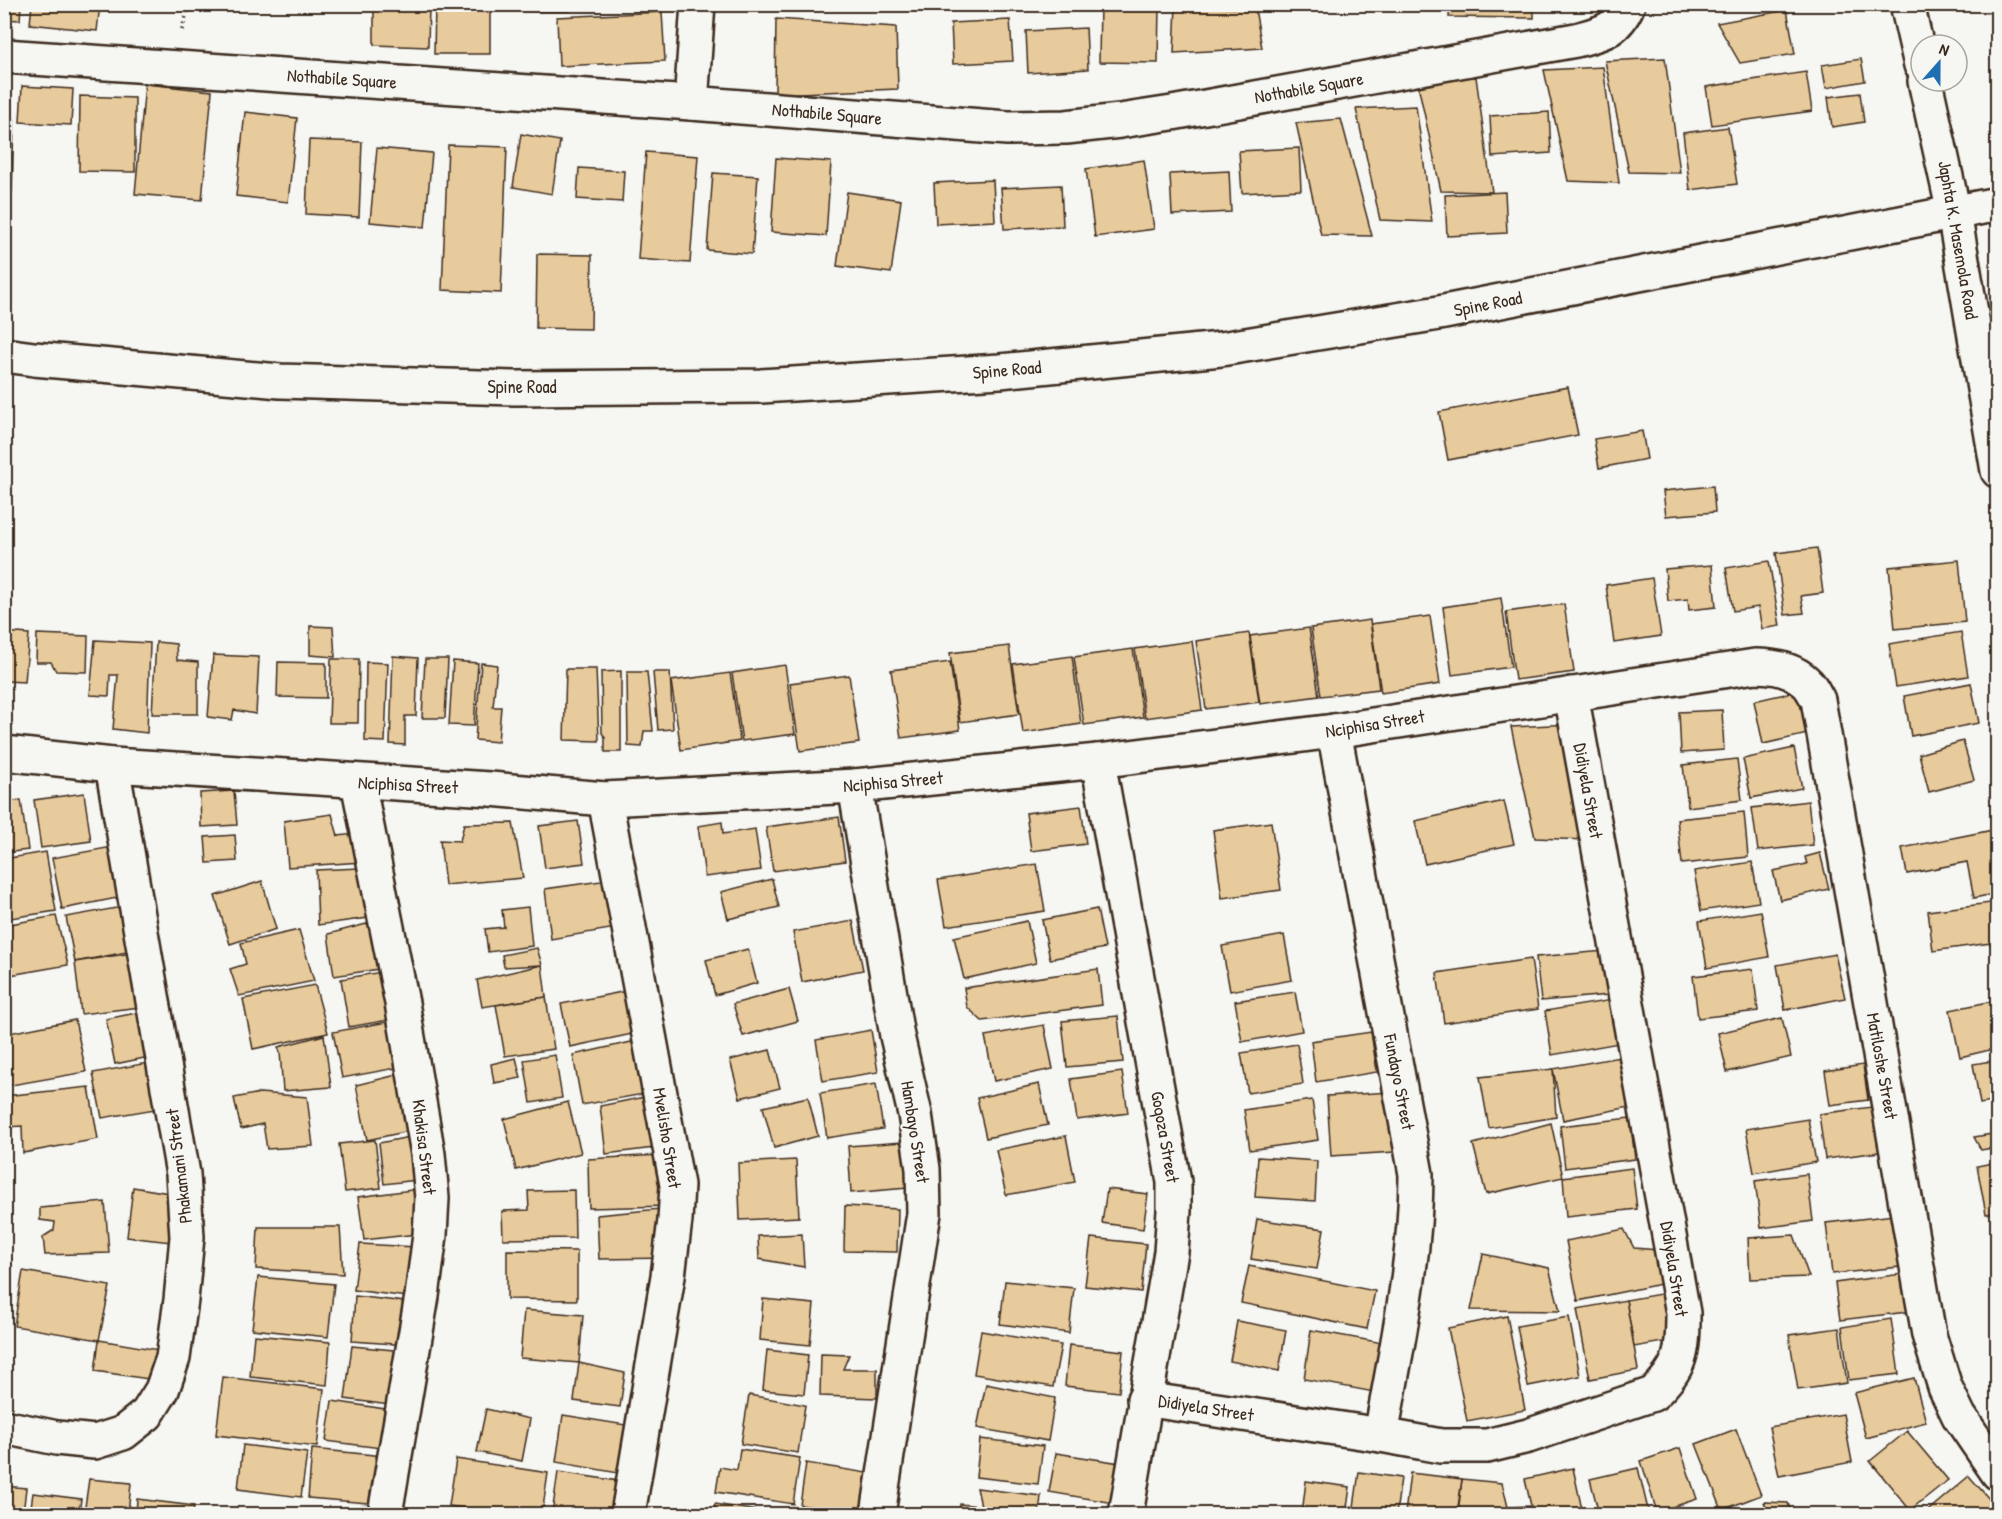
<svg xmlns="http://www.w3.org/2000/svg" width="2002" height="1519" viewBox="0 0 2002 1519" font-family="'Patrick Hand',sans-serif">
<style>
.building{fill:#e8cb9c;stroke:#3b2a1e;stroke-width:1.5}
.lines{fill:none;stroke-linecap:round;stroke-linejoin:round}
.street-casing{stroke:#3b2a1e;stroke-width:38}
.secondary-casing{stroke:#3b2a1e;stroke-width:38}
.primary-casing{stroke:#3b2a1e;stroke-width:38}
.path{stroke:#3b2a1e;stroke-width:4;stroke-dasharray:1.5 4.5;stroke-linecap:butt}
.street{stroke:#f6f6f2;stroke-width:33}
.secondary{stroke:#f6f6f2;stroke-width:33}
.primary{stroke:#f6f6f2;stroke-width:33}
.labels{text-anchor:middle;stroke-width:4.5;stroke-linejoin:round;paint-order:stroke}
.street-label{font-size:18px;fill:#3b2a1e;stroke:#f6f6f2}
</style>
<rect width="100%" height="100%" fill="#f6f6f2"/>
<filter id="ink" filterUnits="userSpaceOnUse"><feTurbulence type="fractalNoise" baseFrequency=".0167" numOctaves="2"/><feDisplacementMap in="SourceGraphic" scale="12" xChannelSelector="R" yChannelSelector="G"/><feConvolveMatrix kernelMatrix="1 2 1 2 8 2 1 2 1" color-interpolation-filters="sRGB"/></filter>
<g filter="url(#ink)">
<g class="building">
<polygon points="4,4 21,4 20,20 4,19"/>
<polygon points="32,4 100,4 97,31 30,24"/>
<polygon points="374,4 429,4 428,47 374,45"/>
<polygon points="435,4 490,4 490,54 434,54"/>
<rect x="515" y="4" width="55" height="7"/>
<polygon points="762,4 811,4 762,7"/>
<polygon points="904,4 956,4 956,8"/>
<polygon points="1100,4 1159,4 1158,63 1099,62"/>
<polygon points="1450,4 1534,4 1534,18 1449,17"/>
<polygon points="1176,5 1255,9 1262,48 1174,53"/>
<polygon points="1787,10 1795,54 1740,63 1717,23"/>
<polygon points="662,12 665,61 559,66 557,17"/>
<polygon points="776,19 896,27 898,89 775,94"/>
<polygon points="1010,20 1013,61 953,64 951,23"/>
<polygon points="1086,28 1088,69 1028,73 1026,31"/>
<polygon points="1665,58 1680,173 1629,172 1605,61"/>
<polygon points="1861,59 1865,81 1826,88 1822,65"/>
<polygon points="1603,67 1619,183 1568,181 1544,70"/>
<polygon points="1806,72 1812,111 1712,125 1706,87"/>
<polygon points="1476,77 1492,192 1441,191 1417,80"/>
<polygon points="145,84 212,91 202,200 135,194"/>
<polygon points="22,86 73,89 71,125 20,122"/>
<polygon points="1860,93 1864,122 1832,127 1828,97"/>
<polygon points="80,96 135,98 135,172 79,171"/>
<polygon points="1416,106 1432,222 1380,220 1356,109"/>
<polygon points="245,112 297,118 288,202 236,196"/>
<polygon points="1549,112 1551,153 1492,157 1490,116"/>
<polygon points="4,119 14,119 12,192 4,192"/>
<polygon points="1341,119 1372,236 1321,235 1296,123"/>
<polygon points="1728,127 1737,184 1690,190 1683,133"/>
<polygon points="521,134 560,141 552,194 513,187"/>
<polygon points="309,140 362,142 359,217 306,214"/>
<polygon points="448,145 507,147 501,293 442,290"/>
<polygon points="377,148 432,153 425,227 370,222"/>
<polygon points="1299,148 1301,190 1242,193 1239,151"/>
<polygon points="646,152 698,156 690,263 638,259"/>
<polygon points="776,158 831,162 826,236 771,232"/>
<polygon points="1144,160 1154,229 1095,237 1086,169"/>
<polygon points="579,168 624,171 622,202 577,199"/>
<polygon points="1229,171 1231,212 1172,215 1170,174"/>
<polygon points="713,173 758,176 752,254 707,250"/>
<polygon points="993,180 995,221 936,224 934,183"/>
<polygon points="1061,185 1063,226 1004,229 1001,188"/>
<polygon points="847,192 901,200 891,273 837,266"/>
<polygon points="1505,192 1507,233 1447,236 1445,195"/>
<polygon points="537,254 592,255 591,329 536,328"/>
<polygon points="1568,387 1578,435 1448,460 1439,412"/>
<polygon points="1642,431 1647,459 1599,468 1594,439"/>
<polygon points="1713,486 1715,512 1666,516 1663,491"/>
<polygon points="1817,548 1823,593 1801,596 1804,613 1785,615 1776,553"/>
<polygon points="1959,560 1965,622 1895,629 1889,567"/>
<polygon points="1769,561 1780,626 1762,629 1758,607 1733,611 1726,568"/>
<polygon points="1712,565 1716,607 1689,610 1688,599 1668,601 1665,569"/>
<polygon points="1652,578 1661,636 1614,643 1606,585"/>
<polygon points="1501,598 1511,667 1452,675 1443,607"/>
<polygon points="1564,604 1574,672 1515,680 1506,612"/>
<polygon points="1430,616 1440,684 1381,693 1371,624"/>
<polygon points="1370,620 1379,689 1321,696 1311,628"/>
<polygon points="310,626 333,627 335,657 310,655"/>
<polygon points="1309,628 1319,696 1260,704 1250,636"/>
<polygon points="4,632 29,634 25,682 4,681"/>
<polygon points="1961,632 1968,676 1896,687 1889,644"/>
<polygon points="1249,633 1259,702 1206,709 1196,641"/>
<polygon points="37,634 88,636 87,672 56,671 51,662 36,662"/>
<polygon points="95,640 150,643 147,733 113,729 118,675 110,675 109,696 90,695"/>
<polygon points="1192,641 1202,710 1145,718 1135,649"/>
<polygon points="156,642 176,644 177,660 198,662 198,714 152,714"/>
<polygon points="1009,646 1019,714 960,722 950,653"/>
<polygon points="1133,649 1143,717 1084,725 1074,657"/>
<polygon points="213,655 259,657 256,714 234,710 232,720 208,717"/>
<polygon points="393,656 418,658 416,716 405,716 405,745 390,744"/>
<polygon points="1072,656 1081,724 1023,733 1013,664"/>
<polygon points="331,659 359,659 358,723 329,723"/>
<polygon points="425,659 448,659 445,718 422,718"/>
<polygon points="453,661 478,663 474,726 449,725"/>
<polygon points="278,662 326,663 326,698 277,697"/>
<polygon points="366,662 388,663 385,742 365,741"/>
<polygon points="950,662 960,730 901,738 891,670"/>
<polygon points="481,663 497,665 493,707 501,707 498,742 475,740"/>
<polygon points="785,665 795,734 742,741 732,673"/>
<polygon points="566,669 596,669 599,741 564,740"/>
<polygon points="621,671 621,752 605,752 605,737 602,733 601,672"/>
<polygon points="627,672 647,672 653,731 644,731 642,747 628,746"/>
<polygon points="653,672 670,672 673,729 658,730"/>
<polygon points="730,673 740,741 681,750 671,681"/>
<polygon points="849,675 859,743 800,751 790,683"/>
<polygon points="1971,683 1979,723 1911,736 1904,696"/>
<polygon points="1803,690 1812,733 1763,744 1754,701"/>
<polygon points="1722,710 1724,750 1681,753 1679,712"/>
<polygon points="1571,724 1586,840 1535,838 1511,727"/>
<polygon points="1963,741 1974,780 1929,792 1919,754"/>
<polygon points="1794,748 1802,788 1751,798 1743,759"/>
<polygon points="1737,759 1742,800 1688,807 1683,765"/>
<polygon points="234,791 237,825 201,827 200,793"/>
<polygon points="84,793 91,841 41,848 34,800"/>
<polygon points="21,800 28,850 4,853 4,802"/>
<polygon points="1504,801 1514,844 1425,864 1415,821"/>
<polygon points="1808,801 1813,845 1758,851 1752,808"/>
<polygon points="1081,806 1086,844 1031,851 1026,813"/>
<polygon points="1744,812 1748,857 1682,864 1677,819"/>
<polygon points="332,814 338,836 355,834 362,862 288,867 284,821"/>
<polygon points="839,817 845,861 773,871 766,827"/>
<polygon points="578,821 584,863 545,868 539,826"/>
<polygon points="722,822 723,834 755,829 761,870 705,877 698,826"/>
<polygon points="1271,822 1281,890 1222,898 1213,830"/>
<polygon points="513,823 523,878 445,885 440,840 460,841 464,824"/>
<polygon points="1993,830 1998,855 1998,893 1974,898 1967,862 1907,874 1902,848"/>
<polygon points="235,835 237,861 207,863 205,837"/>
<polygon points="112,847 122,897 62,909 52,858"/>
<polygon points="46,852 56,911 4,919 4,859"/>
<polygon points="1820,853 1829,889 1780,900 1773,871 1807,864 1805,857"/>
<polygon points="1752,862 1759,902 1701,911 1694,871"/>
<polygon points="1037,864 1045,911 946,926 938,880"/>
<polygon points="360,868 368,918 318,925 316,870"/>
<polygon points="772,879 779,907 728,919 721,892"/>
<polygon points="608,880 616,928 551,939 545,889"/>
<polygon points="262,881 276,929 230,944 215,896"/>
<polygon points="1998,902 1998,942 1933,951 1928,911"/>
<polygon points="122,907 132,951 75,962 66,917"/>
<polygon points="528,907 532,946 488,952 485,929 504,927 502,910"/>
<polygon points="1097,909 1105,948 1050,959 1042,920"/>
<polygon points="1761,911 1769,957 1707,968 1699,921"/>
<polygon points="56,916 68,965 4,976 4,925"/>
<polygon points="378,921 385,968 334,976 328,934"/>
<polygon points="853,921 863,970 802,982 793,932"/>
<polygon points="1027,921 1036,963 964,979 954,937"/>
<polygon points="299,930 314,981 239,996 230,969 246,964 241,943"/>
<polygon points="1284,935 1292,980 1230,991 1222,946"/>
<polygon points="537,948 542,965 504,967 502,955"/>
<polygon points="748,949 757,983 715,995 706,960"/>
<polygon points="1605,951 1609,995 1541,1001 1536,957"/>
<polygon points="138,952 149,1006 81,1014 75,962"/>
<polygon points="1835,954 1845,998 1785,1010 1777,965"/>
<polygon points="1531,959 1538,1009 1444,1023 1437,973"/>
<polygon points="542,965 546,997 482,1007 477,980"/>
<polygon points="1098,969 1102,1005 982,1021 967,1007 964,988"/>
<polygon points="1753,969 1758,1011 1698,1018 1693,976"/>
<polygon points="393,970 400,1018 349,1027 341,979"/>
<polygon points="315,985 328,1033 253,1049 243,999"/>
<polygon points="789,989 798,1021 743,1036 733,1004"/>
<polygon points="632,990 642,1032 570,1047 561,1004"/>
<polygon points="1295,992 1302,1031 1242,1042 1235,1001"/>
<polygon points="546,997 554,1049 505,1056 496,1005"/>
<polygon points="1612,1000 1619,1043 1552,1055 1545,1011"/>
<polygon points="1998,1000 1998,1048 1960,1057 1950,1010"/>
<polygon points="151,1010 159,1055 115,1064 106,1019"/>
<polygon points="1118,1016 1123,1062 1067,1067 1062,1021"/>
<polygon points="1782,1018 1791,1057 1727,1072 1718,1033"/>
<polygon points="75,1020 86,1072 6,1086 4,1075 4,1034"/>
<polygon points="392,1021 402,1067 342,1078 333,1032"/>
<polygon points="1044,1025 1053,1069 994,1081 985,1036"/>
<polygon points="871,1030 878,1072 823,1081 816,1040"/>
<polygon points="1371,1032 1377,1072 1316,1082 1311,1041"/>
<polygon points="324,1035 331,1087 283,1091 280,1052 278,1047"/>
<polygon points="645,1039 655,1092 582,1105 573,1055"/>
<polygon points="1297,1044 1303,1084 1248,1093 1241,1053"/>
<polygon points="770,1050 780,1088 740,1098 730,1060"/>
<polygon points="555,1055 562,1098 531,1103 524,1060"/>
<polygon points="1625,1056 1635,1106 1563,1120 1553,1069"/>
<polygon points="516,1058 521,1078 494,1083 491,1064"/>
<polygon points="1998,1060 1998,1101 1980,1104 1973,1064"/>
<polygon points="158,1061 167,1107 102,1118 93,1073"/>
<polygon points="1863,1065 1868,1100 1830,1105 1825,1071"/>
<polygon points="1553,1069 1556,1117 1489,1128 1480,1077"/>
<polygon points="409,1072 419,1129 367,1140 356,1085"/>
<polygon points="1122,1072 1128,1113 1077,1120 1071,1079"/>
<polygon points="876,1084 883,1129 827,1138 820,1093"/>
<polygon points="1039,1084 1048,1125 986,1138 977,1098"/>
<polygon points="89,1087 98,1139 23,1153 22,1126 5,1127 4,1096"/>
<polygon points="1391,1092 1395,1152 1331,1156 1327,1096"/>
<polygon points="260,1093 307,1097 313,1146 267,1149 263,1124 241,1129 234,1098"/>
<polygon points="650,1096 662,1147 606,1154 600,1106"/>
<polygon points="808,1097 818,1136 774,1148 763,1107"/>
<polygon points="1312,1100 1318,1140 1250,1150 1244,1110"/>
<polygon points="568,1102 581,1153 516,1170 504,1119"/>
<polygon points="1872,1107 1879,1152 1825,1159 1819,1114"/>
<polygon points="1630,1118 1635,1159 1565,1168 1560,1126"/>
<polygon points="1808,1119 1816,1162 1754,1173 1746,1129"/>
<polygon points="1551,1123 1563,1177 1486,1194 1473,1144"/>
<polygon points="1998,1133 1998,1147 1981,1150 1974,1137"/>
<polygon points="420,1135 425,1179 384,1184 379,1143"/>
<polygon points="1066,1136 1075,1182 1006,1195 996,1150"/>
<polygon points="375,1140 381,1188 345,1192 339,1144"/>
<polygon points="903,1142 907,1188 851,1193 848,1146"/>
<polygon points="660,1155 668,1206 589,1208 588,1159"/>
<polygon points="1258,1157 1317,1161 1315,1201 1255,1197"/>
<polygon points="796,1160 799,1217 740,1220 738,1163"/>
<polygon points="1998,1162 1998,1212 1986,1214 1977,1166"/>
<polygon points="1632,1168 1637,1209 1566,1217 1563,1177"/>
<polygon points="1807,1174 1813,1221 1761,1228 1755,1181"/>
<polygon points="133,1187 175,1194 171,1242 127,1237"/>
<polygon points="419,1189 426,1233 364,1240 358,1197"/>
<polygon points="1107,1189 1148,1194 1143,1229 1102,1223"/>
<polygon points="574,1190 575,1238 503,1239 502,1211 529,1210 528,1191"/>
<polygon points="105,1202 109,1253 45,1255 43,1237 54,1230 55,1222 40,1220 40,1208"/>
<polygon points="845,1206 898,1209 897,1252 844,1251"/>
<polygon points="660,1209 668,1258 599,1259 597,1215"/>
<polygon points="1894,1215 1900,1267 1832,1274 1826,1223"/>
<polygon points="1257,1219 1324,1229 1317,1269 1251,1259"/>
<polygon points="258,1227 340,1227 343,1274 256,1269"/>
<polygon points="1624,1229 1634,1248 1659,1250 1666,1283 1578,1301 1566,1241"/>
<polygon points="802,1234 804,1267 759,1259 758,1236"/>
<polygon points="1794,1235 1809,1277 1750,1279 1748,1238"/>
<polygon points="1091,1238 1146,1244 1141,1292 1085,1286"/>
<polygon points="360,1244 416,1247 415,1298 354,1290"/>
<polygon points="507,1250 577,1251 577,1300 507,1299"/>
<polygon points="1483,1254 1549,1268 1560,1311 1471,1310"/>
<polygon points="1249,1266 1375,1291 1367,1329 1241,1303"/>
<polygon points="23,1271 110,1286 99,1340 14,1326"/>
<polygon points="1902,1274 1907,1312 1840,1320 1835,1283"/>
<polygon points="258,1277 334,1284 328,1337 252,1329"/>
<polygon points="1005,1281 1074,1288 1069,1333 1000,1324"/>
<polygon points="1666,1293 1675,1340 1634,1347 1626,1300"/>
<polygon points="355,1296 413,1303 408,1345 352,1341"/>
<polygon points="763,1299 814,1304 810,1345 760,1340"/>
<polygon points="1626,1300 1638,1370 1590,1379 1577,1309"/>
<polygon points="524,1310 583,1315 579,1363 520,1358"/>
<polygon points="1507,1316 1525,1410 1467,1421 1448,1328"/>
<polygon points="1569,1317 1580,1376 1528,1386 1517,1326"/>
<polygon points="1891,1319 1899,1374 1849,1380 1842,1327"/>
<polygon points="1237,1321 1286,1330 1279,1371 1230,1361"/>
<polygon points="1839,1328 1847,1383 1798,1390 1789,1335"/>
<polygon points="1311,1330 1383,1343 1374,1392 1304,1379"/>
<polygon points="981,1331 1061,1345 1053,1387 974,1374"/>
<polygon points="254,1335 330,1342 327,1385 250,1377"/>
<polygon points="99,1340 159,1350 155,1380 95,1371"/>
<polygon points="1069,1345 1123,1351 1119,1392 1065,1386"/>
<polygon points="352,1346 404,1351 397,1406 345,1399"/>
<polygon points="767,1350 808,1355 804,1394 763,1390"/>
<polygon points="821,1354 849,1355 843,1369 877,1369 877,1398 820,1396"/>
<polygon points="579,1363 625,1373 620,1407 574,1401"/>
<polygon points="223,1377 324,1389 317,1447 216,1435"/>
<polygon points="1914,1378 1926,1422 1866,1438 1854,1393"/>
<polygon points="986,1384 1055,1398 1048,1441 977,1428"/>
<polygon points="749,1395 805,1405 798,1453 741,1444"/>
<polygon points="332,1401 385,1409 381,1448 326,1441"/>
<polygon points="486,1409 530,1419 522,1461 477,1452"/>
<polygon points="1843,1414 1852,1462 1779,1476 1769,1427"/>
<polygon points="563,1415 626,1425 618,1473 556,1462"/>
<polygon points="1736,1429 1761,1495 1722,1510 1696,1444"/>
<polygon points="1907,1431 1948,1480 1910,1510 1870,1461"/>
<polygon points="980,1439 1043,1446 1038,1484 976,1477"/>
<polygon points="243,1445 307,1453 301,1497 238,1489"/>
<polygon points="1680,1448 1697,1499 1657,1512 1641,1461"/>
<polygon points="312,1449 384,1456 380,1504 308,1498"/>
<polygon points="740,1449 800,1458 793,1504 716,1492 720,1467 737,1470"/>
<polygon points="1056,1453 1120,1463 1114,1503 1049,1492"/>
<polygon points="456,1459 548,1473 542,1514 509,1514 449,1506"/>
<polygon points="806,1463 867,1473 860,1514 800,1505"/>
<polygon points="1573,1468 1583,1514 1458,1514 1462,1479 1502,1483 1508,1507 1531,1506 1525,1479"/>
<polygon points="1638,1468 1649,1514 1599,1514 1590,1479"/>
<polygon points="558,1472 618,1481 613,1514 552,1514"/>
<polygon points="1359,1472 1401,1478 1396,1514 1353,1514"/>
<polygon points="1410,1473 1462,1479 1457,1514 1405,1514"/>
<polygon points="1969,1476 1998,1509 1998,1514 1924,1514"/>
<polygon points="89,1479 131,1483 128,1514 84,1514"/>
<polygon points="1306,1481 1350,1487 1346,1514 1302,1514"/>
<polygon points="4,1486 26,1488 23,1514 4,1514"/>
<polygon points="977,1488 1041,1496 1039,1514 959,1514 960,1504 981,1506"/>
<polygon points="33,1493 81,1499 79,1514 30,1514"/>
<polygon points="137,1499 194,1506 193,1514 136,1514"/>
<polygon points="1764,1502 1788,1503 1792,1514 1769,1514"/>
<polygon points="715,1504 764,1512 763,1514 713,1514"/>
<polygon points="1891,1508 1895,1514 1879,1514"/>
<polygon points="332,1511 370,1514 332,1514"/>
</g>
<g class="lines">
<defs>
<g id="street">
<path d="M4,56L691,103L1007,128L1066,127L1120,121L1172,113L1576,40C1602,33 1617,31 1628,4"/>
<polyline points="691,103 698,4"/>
<path d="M1334,731L1416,1174C1416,1262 1396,1349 1381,1435"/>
<path d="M4,753L112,765L490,789L605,799L855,786L1098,761L1334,731L1755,666C1774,666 1795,670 1808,684C1812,688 1815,695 1818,700L1929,1335L1945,1387L1959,1416L1998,1473"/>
<polyline points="1098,761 1174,1182 1174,1211 1171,1252 1126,1514"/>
<polyline points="358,782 402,1003 428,1154 432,1198 430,1235 422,1296 385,1514"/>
<polyline points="855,786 897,1036 915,1114 923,1169 924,1213 878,1514"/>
<polyline points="605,799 677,1185 675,1220 668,1276 628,1514"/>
<path d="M1144,1399L1381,1435L1441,1446H1487L1528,1436L1653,1394C1682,1367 1683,1352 1683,1313L1571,694"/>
<polyline points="4,1427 57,1438 95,1442 123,1433 147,1414 162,1390 173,1358 181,1300 187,1237 183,1174 112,765"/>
</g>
<g id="secondary">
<polyline points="1907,4 1921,65"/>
<polyline points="1925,81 1954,213 1998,471"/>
</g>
<polyline id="primary" points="4,355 34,359 280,381 514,388 761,386 1000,371 1221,349 1439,313 1998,204"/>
</defs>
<use href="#street" class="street-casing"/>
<use href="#secondary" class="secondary-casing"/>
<use href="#primary" class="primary-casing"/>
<polyline class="path" points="182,30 189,4"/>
<use href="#street" class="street"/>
<use href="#secondary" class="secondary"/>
<use href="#primary" class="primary"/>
</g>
</g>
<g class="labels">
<g class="street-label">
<text transform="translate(342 79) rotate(4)" y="6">Nothabile Square</text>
<text transform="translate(1309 88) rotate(-10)" y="6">Nothabile Square</text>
<text transform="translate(827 114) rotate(5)" y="6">Nothabile Square</text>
<text transform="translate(1958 240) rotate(80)" y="6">Japhta K. Masemola Road</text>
<text transform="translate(1488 304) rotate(-11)" y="6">Spine Road</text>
<text transform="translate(1007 370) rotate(-5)" y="6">Spine Road</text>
<text x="522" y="393">Spine Road</text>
<text transform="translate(1375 724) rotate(-9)" y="6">Nciphisa Street</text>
<text transform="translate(893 782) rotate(-5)" y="6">Nciphisa Street</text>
<text transform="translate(408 785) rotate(3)" y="6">Nciphisa Street</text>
<text transform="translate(1588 791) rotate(80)" y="6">Didiyela Street</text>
<text transform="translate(1882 1066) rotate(80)" y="6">Matiloshe Street</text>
<text transform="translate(1399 1082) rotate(79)" y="6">Fundayo Street</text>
<text transform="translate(915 1132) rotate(81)" y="6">Hambayo Street</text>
<text transform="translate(1165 1137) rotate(80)" y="6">Goqoza Street</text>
<text transform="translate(667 1138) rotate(81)" y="6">Mvelisho Street</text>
<text transform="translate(424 1147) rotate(83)" y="6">Khakisa Street</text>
<text transform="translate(179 1166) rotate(-97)" y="6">Phakamani Street</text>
<text transform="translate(1674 1269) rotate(81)" y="6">Didiyela Street</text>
<text transform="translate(1206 1408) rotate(9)" y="6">Didiyela Street</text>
</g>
</g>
<rect width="2002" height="1519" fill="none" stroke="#f6f6f2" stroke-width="24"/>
<rect x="12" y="12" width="1978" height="1495" fill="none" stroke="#3b2a1e" stroke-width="2" filter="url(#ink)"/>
<g transform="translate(1939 63) rotate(21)"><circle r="28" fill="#f6f6f2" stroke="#aba49d" stroke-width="1.5"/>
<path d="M0-4.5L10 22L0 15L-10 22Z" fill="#1f6fb2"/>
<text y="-9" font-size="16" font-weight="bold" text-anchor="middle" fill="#3b2a1e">N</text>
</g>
</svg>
